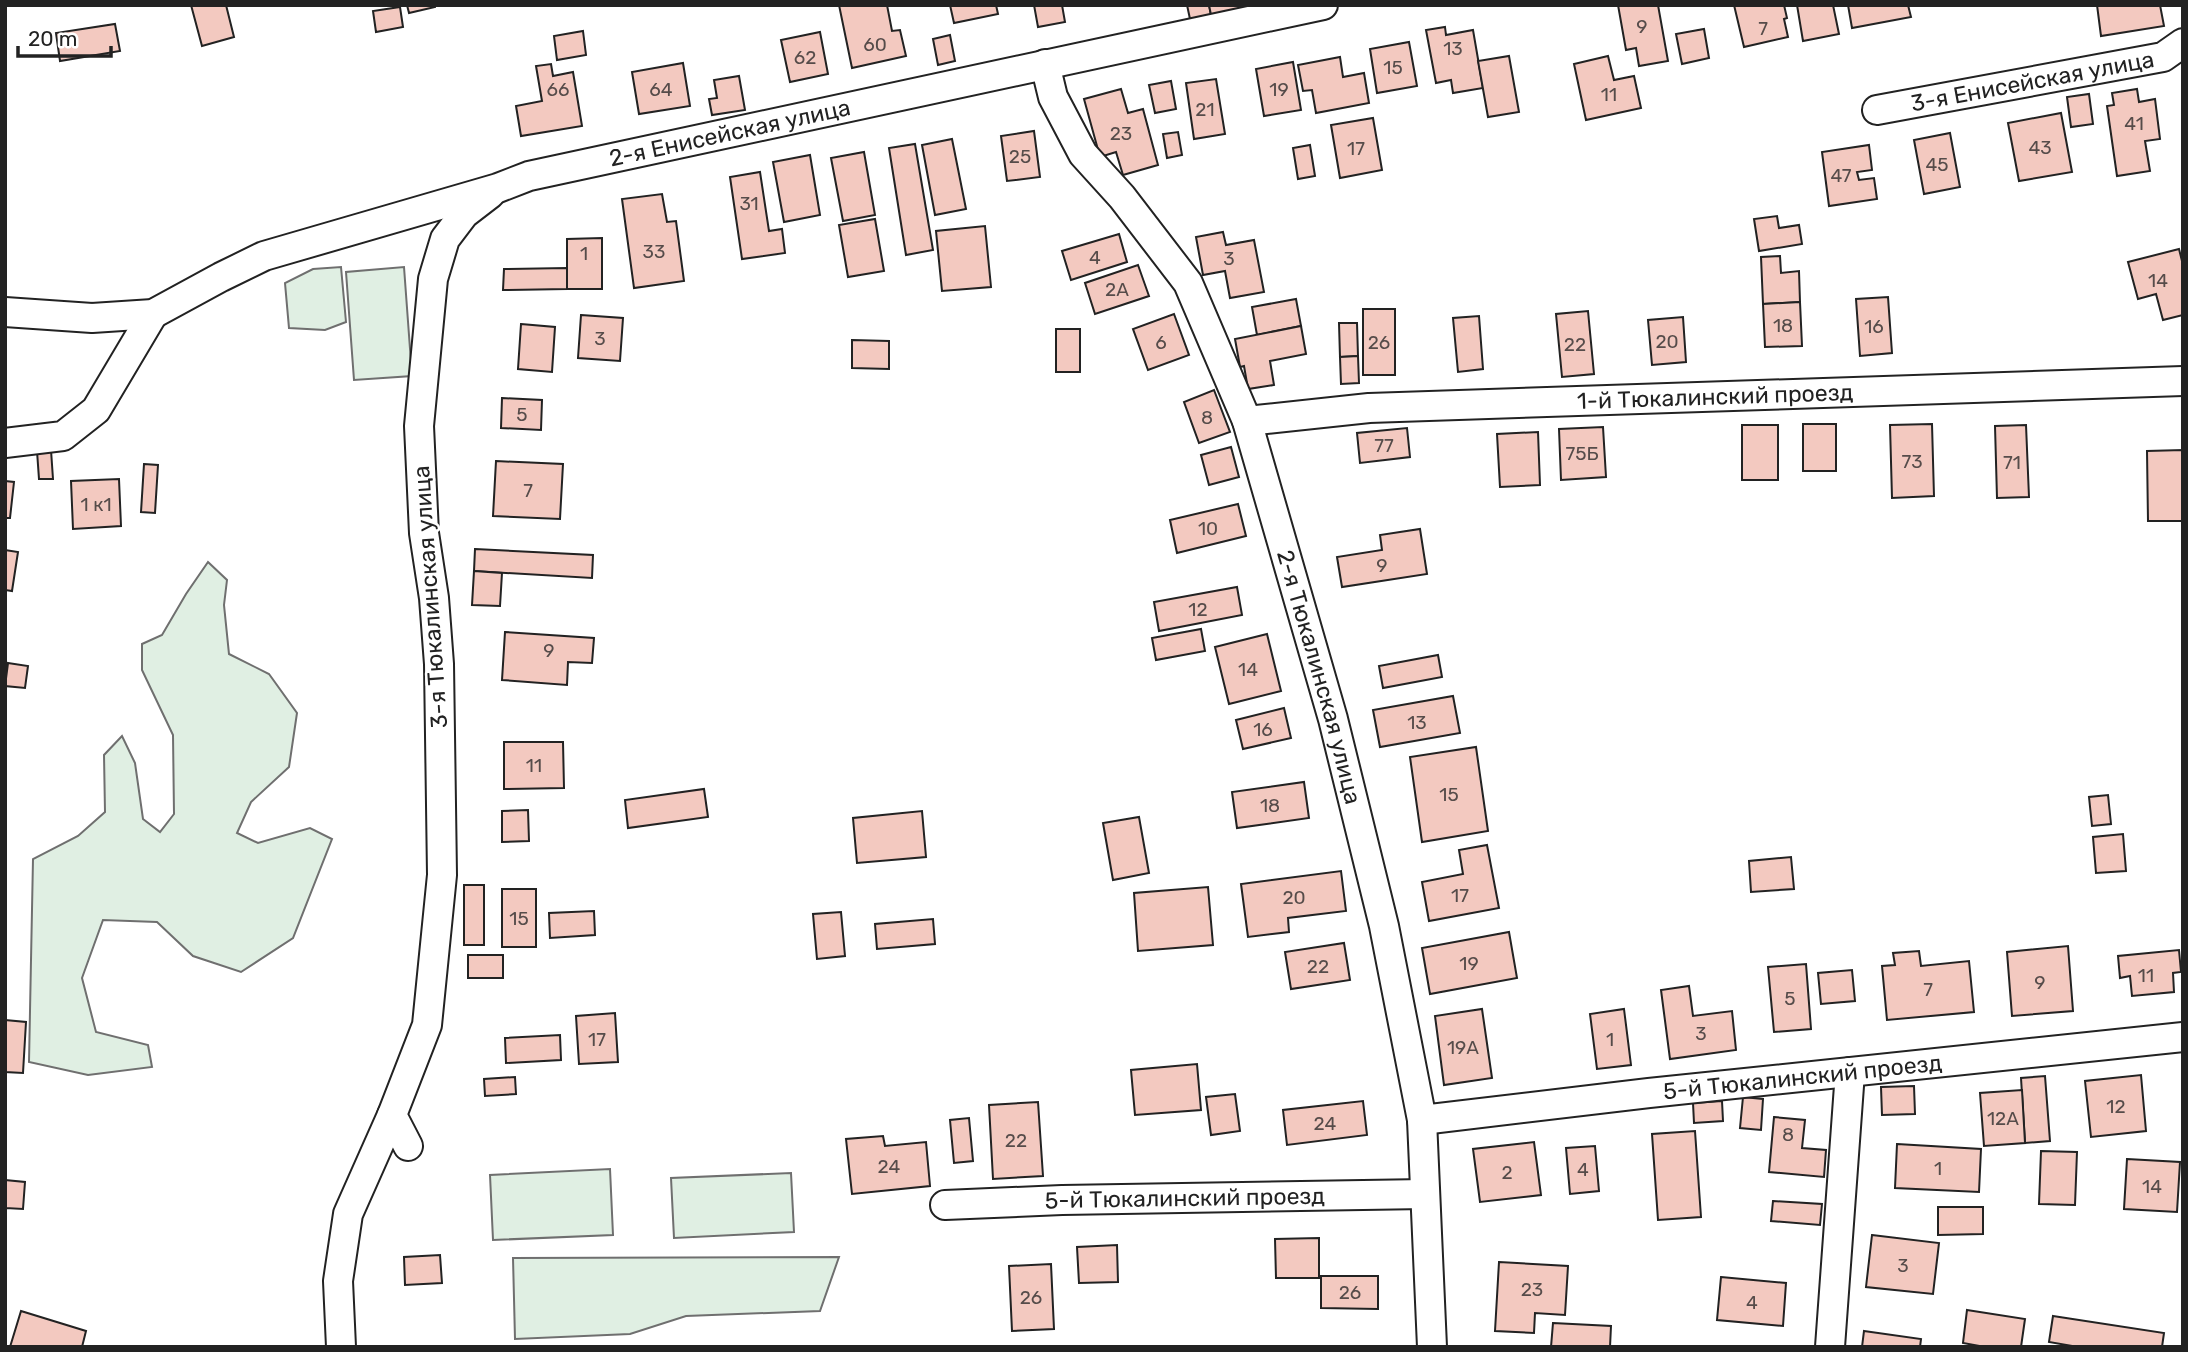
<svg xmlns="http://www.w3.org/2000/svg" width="2188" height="1352" viewBox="0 0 2188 1352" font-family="Rubik,sans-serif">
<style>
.green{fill:#e0efe3;stroke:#6f6f6f;stroke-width:2}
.building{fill:#f3c9c0;stroke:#222;stroke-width:2}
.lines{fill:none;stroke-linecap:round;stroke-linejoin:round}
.street-casing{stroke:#222;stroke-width:32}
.street{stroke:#fff;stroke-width:28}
.labels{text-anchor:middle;stroke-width:5;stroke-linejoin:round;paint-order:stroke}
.number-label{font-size:19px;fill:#564c4a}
.street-label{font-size:23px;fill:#222;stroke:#fff}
</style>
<rect width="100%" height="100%" fill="#fff"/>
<g class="green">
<polygon points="341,267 346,322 325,330 289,328 285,283 313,269"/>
<polygon points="404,267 412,376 354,380 346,272"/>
<polygon points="208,562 227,580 224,605 229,654 269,674 297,713 289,767 251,802 237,833 258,843 310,828 332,839 293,938 241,972 193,956 157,922 103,920 82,978 96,1032 148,1045 152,1067 88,1075 29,1062 33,859 78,836 105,812 104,755 122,736 135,763 143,819 160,832 174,814 173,735 142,670 142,644 162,635 186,594"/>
<polygon points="610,1169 613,1235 493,1240 490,1175"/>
<polygon points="791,1173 794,1232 674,1238 671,1178"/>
<polygon points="839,1257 820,1311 686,1316 630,1334 515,1339 513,1258"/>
</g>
<g class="building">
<polygon points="191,5 226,5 234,37 202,46"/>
<polygon points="407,5 435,5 435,7 409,13"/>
<polygon points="839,5 887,5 892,31 900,30 906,56 852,68"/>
<polygon points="950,5 996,5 998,14 954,23"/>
<polygon points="1034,5 1062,5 1065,22 1038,27"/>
<polygon points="1187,5 1209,5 1211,15 1190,19"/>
<polygon points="1209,5 1239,5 1240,10 1211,15"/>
<polygon points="1618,5 1658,5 1668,61 1639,66 1636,48 1626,50"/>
<polygon points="1734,5 1784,5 1787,18 1784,19 1788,37 1744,47"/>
<polygon points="1797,5 1833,5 1839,34 1803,41"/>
<polygon points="1848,5 1908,5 1911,17 1852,28"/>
<polygon points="2097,5 2160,5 2164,26 2101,36"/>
<polygon points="400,7 403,27 376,32 373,11"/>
<polygon points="115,24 120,51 60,61 56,33"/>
<polygon points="1445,27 1446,35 1473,30 1483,88 1453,93 1451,80 1436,83 1426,30"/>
<polygon points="1704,29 1709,58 1682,64 1676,34"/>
<polygon points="583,31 586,55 557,60 554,36"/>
<polygon points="820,32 828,74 790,82 781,40"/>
<polygon points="950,35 955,61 938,65 933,39"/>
<polygon points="1409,42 1417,86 1377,93 1370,49"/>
<polygon points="1509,56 1519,112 1488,117 1478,61"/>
<polygon points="1608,56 1614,80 1634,76 1641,108 1586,120 1574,64"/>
<polygon points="1340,57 1343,77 1364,73 1369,103 1316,113 1312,90 1303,91 1298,65"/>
<polygon points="1293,62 1301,110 1264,116 1256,69"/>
<polygon points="683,63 690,106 639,114 632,72"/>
<polygon points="551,64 553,76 573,72 582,126 521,136 516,106 542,101 536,66"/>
<polygon points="739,76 745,110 712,115 709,99 717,98 714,80"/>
<polygon points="1216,79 1225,134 1194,139 1186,83"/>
<polygon points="1171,81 1176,109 1155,113 1149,85"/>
<polygon points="1121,89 1128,113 1143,109 1158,165 1123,175 1116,152 1100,157 1084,99"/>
<polygon points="2137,89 2139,102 2155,99 2160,139 2145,141 2150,171 2117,176 2107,106 2114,105 2112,93"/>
<polygon points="2089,94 2093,124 2071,127 2067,97"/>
<polygon points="2061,113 2072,172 2019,181 2008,123"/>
<polygon points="1373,118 1382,170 1340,178 1331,125"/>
<polygon points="1034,131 1040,177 1007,181 1001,136"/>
<polygon points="1178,132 1182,155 1167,158 1163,134"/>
<polygon points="1950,133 1960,187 1924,194 1914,140"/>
<polygon points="952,139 966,209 935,215 922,145"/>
<polygon points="915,144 933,250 906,255 889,148"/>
<polygon points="1310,145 1315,176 1298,179 1293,148"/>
<polygon points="1869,145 1872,170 1857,172 1859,180 1874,178 1877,199 1829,206 1822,152"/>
<polygon points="864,152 875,215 843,221 831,158"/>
<polygon points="810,155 820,215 784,222 773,162"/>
<polygon points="760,172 769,231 782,229 785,253 742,259 730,177"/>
<polygon points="662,194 667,222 676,221 684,281 634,288 622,199"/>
<polygon points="1777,216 1779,228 1799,225 1802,244 1759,251 1754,219"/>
<polygon points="875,219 884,271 848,277 839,225"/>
<polygon points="985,226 991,287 942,291 936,231"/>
<polygon points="1223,232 1226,245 1254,240 1264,292 1230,298 1225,271 1203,275 1196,237"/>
<polygon points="1119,234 1127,262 1071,280 1062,251"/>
<polygon points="602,238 602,289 567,289 567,239"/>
<polygon points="2179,249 2183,265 2183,315 2163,320 2156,294 2138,299 2128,262"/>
<polygon points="1780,256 1781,273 1799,271 1800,302 1763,304 1761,257"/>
<polygon points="1138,265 1149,296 1095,314 1085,283"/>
<polygon points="567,268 567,289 503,290 504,269"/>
<polygon points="1888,297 1892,353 1860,356 1856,299"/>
<polygon points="1296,299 1301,326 1257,335 1252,307"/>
<polygon points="1800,302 1802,346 1765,347 1763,304"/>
<rect x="1363" y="309" width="32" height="66"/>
<polygon points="1588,311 1594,374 1562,377 1556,314"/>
<polygon points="1174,314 1189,355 1148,370 1133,329"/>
<polygon points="581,315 623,318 620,361 578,358"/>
<polygon points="1479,316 1483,369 1458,372 1453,318"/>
<polygon points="1683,317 1686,362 1652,365 1648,320"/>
<polygon points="1339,323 1357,323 1358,356 1340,357"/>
<polygon points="521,324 555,327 552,372 518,369"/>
<polygon points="1301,326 1306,354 1270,361 1274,385 1248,389 1244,366 1240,367 1235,339"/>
<rect x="1056" y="329" width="24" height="43"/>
<polygon points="852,340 889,341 889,369 852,368"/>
<polygon points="1358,356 1359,383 1341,384 1340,357"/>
<polygon points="1214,390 1230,432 1199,443 1184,402"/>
<polygon points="502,398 542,400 541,430 501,428"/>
<rect x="1803" y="424" width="33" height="47"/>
<polygon points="1932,424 1934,496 1892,498 1890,425"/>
<rect x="1742" y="425" width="36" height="55"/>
<polygon points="2026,425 2029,497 1997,498 1995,426"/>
<polygon points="1603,427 1606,477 1561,480 1559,429"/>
<polygon points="1407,428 1410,457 1360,463 1357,433"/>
<polygon points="1538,432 1540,485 1500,487 1497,434"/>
<polygon points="1231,447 1239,477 1209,485 1201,455"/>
<polygon points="51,450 53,479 39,479 37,451"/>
<polygon points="2183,450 2183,521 2148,521 2147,451"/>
<polygon points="496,461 563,464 560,519 493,516"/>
<polygon points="144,464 158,465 155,513 141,512"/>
<polygon points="119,479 121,526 73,529 71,481"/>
<polygon points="5,481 14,482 10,518 5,518"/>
<polygon points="1238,504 1246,536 1177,553 1170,520"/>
<polygon points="1420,529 1427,574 1342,587 1337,557 1382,550 1380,535"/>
<polygon points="475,549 593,555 592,578 474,571"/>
<polygon points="5,550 18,552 12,591 5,590"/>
<polygon points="474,571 502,573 500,606 472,605"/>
<polygon points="1237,587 1242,615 1159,631 1154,602"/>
<polygon points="1201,629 1205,651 1156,660 1152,638"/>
<polygon points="505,632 594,638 592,663 568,662 567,685 502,680"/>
<polygon points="1267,634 1281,691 1229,704 1215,647"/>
<polygon points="1438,655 1442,677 1383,688 1379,666"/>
<polygon points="8,663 28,666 25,688 5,686"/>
<polygon points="1453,696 1460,733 1380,747 1373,710"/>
<polygon points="1284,708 1291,738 1243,749 1236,720"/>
<polygon points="504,742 563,742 564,788 504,789"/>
<polygon points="1476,747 1488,831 1422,842 1410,757"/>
<polygon points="1304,782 1309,818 1237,828 1232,792"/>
<polygon points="704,789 708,817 628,828 625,800"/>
<polygon points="2108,795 2111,824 2092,826 2089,797"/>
<polygon points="528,810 529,841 502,842 502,811"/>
<polygon points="922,811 926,857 857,863 853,818"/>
<polygon points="1139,817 1149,873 1113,880 1103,823"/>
<polygon points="2123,834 2126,871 2096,873 2093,837"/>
<polygon points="1487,845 1499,908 1429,921 1422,882 1463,874 1459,850"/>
<polygon points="1791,857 1794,889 1751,892 1749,861"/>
<polygon points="1341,871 1346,911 1288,918 1289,932 1248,937 1241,884"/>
<rect x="464" y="885" width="20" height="60"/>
<polygon points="1208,887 1213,945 1138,951 1134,893"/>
<rect x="502" y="889" width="34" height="58"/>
<polygon points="594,911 595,935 550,938 549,913"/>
<polygon points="841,912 845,956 817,959 813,914"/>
<polygon points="933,919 935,944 877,949 875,924"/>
<polygon points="1509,932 1517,978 1430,994 1422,948"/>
<polygon points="1344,943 1350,980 1291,989 1285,952"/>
<polygon points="2068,946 2073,1011 2012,1016 2007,952"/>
<polygon points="2179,950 2181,972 2173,973 2174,992 2132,996 2130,976 2120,978 2118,956"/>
<polygon points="1919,951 1921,966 1969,961 1974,1012 1887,1020 1882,966 1895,965 1893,953"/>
<rect x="468" y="955" width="35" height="23"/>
<polygon points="1806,964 1811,1029 1774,1032 1768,967"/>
<polygon points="1852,970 1855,1001 1821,1004 1818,973"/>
<polygon points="1689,986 1693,1016 1732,1011 1736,1050 1670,1059 1661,990"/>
<polygon points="1482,1009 1492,1078 1444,1085 1435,1016"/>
<polygon points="1624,1009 1631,1065 1597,1069 1590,1014"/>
<polygon points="615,1013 618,1062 579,1064 576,1016"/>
<polygon points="5,1020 26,1022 23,1073 5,1072"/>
<polygon points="560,1035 561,1060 506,1063 505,1038"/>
<polygon points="1197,1064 1201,1110 1135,1115 1131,1070"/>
<polygon points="2141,1075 2146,1131 2091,1137 2085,1081"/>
<polygon points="2045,1076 2050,1141 2025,1143 2021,1078"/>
<polygon points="515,1077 516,1094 485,1096 484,1079"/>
<polygon points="1914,1086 1915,1114 1882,1115 1881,1087"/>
<polygon points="2022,1090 2025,1143 1984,1146 1980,1093"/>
<polygon points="1235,1094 1240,1131 1211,1135 1206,1097"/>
<polygon points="1743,1097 1763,1099 1761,1130 1740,1128"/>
<polygon points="1363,1101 1367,1135 1287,1145 1283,1110"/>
<polygon points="1722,1101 1723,1121 1694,1123 1693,1103"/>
<polygon points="1038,1102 1043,1176 993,1179 989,1105"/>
<polygon points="1774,1117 1805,1120 1802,1148 1826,1150 1824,1177 1769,1172"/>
<polygon points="969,1118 973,1161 954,1163 950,1120"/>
<polygon points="1695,1131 1701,1217 1658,1220 1652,1134"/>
<polygon points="883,1136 885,1146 926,1142 930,1186 852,1194 846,1139"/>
<polygon points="1534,1142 1541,1195 1480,1202 1473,1149"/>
<polygon points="1897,1144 1981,1149 1979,1192 1895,1188"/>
<polygon points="1595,1146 1599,1191 1570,1194 1566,1148"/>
<polygon points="2041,1151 2077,1152 2075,1205 2039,1204"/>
<polygon points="2127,1159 2180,1162 2177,1212 2124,1209"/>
<polygon points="5,1180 25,1182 23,1209 6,1208 5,1222"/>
<polygon points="1773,1201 1822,1204 1820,1225 1771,1221"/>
<polygon points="1938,1207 1983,1207 1983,1234 1938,1235"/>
<polygon points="1872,1235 1939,1243 1933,1294 1866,1287"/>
<polygon points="1319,1238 1319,1278 1276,1278 1275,1239"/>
<polygon points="1117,1245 1118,1282 1079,1283 1077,1247"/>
<polygon points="440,1255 442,1283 405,1285 404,1257"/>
<polygon points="1499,1262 1568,1266 1565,1315 1535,1313 1534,1333 1495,1331"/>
<polygon points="1051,1264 1054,1329 1012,1331 1009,1266"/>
<polygon points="1321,1276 1378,1276 1378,1309 1321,1308"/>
<polygon points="1721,1277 1786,1283 1783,1326 1717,1320"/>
<polygon points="1967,1310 2025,1319 2021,1347 1985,1347 1963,1343"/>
<polygon points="21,1311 86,1331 82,1347 10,1347"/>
<polygon points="2053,1316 2164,1333 2162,1347 2078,1347 2049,1342"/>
<polygon points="1553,1323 1611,1326 1610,1347 1551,1347"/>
<polygon points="1864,1331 1921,1339 1920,1347 1862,1347"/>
</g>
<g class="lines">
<defs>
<g id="street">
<path id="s1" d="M1045,64L1053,97L1083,154L1122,197L1188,283L1247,421L1333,719L1384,926L1422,1120L1432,1347"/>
<path id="s2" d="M1877,110L2163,57L2183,43"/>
<path id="s3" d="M5,312L92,318L153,314L221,277L264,256L498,188L529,176L1323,5"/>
<path id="s4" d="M1247,421L1369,408L2183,381"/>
<polyline points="5,443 63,436 96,410 153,314"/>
<path id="s5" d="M1422,1120L1649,1093L2183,1037"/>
<polyline points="408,1146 392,1115 427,1025 442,875 439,664 434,598 424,533 419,426 433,279 445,239 464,214 490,194"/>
<path id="s6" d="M945,1205L1062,1200L1425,1194"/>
<polyline points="341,1347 338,1281 348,1214 392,1115"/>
<polyline points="1830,1347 1850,1072"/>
</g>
</defs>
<use href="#street" class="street-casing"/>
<use href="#street" class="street"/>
</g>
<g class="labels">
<g class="number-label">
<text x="1642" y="33">9</text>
<text x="1763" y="35">7</text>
<text x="875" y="51">60</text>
<text x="1453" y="55">13</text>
<text x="805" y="64">62</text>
<text x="1393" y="74">15</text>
<text x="558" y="96">66</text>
<text x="661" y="96">64</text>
<text x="1279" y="96">19</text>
<text x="1609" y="101">11</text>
<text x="1205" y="116">21</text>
<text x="2134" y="130">41</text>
<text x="1121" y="140">23</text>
<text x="2040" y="154">43</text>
<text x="1356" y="155">17</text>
<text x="1020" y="163">25</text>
<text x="1937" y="171">45</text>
<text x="1841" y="182">47</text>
<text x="749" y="210">31</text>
<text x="654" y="258">33</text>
<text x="584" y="260">1</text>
<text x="1095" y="264">4</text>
<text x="1229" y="265">3</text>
<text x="2158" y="287">14</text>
<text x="1117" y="296">2А</text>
<text x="1783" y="332">18</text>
<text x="1874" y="333">16</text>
<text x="600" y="345">3</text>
<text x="1667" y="348">20</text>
<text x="1161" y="349">6</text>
<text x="1379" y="349">26</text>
<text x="1575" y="351">22</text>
<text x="522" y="421">5</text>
<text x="1207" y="424">8</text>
<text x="1384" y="452">77</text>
<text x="1582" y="460">75Б</text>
<text x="1912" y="468">73</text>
<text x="2012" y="469">71</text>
<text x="528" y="497">7</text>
<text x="96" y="511">1 к1</text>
<text x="1208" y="535">10</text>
<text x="1382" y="572">9</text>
<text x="1198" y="616">12</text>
<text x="549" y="657">9</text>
<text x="1248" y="676">14</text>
<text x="1417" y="729">13</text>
<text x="1263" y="736">16</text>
<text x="534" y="772">11</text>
<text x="1449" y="801">15</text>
<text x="1270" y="812">18</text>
<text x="1460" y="902">17</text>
<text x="1294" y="904">20</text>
<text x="519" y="925">15</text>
<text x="1469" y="970">19</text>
<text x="1318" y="973">22</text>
<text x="2146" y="982">11</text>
<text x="2040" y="989">9</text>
<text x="1928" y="996">7</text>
<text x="1790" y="1005">5</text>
<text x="1701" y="1040">3</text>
<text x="597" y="1046">17</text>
<text x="1610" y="1046">1</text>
<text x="1463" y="1054">19А</text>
<text x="2116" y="1113">12</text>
<text x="2003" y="1125">12А</text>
<text x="1325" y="1130">24</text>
<text x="1788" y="1141">8</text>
<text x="1016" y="1147">22</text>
<text x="889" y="1173">24</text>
<text x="1938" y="1175">1</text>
<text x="1583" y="1176">4</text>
<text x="1507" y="1179">2</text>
<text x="2152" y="1193">14</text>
<text x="1903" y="1272">3</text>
<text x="1532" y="1296">23</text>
<text x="1350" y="1299">26</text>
<text x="1031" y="1304">26</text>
<text x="1752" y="1309">4</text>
</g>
<g class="street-label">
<text dy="8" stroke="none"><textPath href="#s2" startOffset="158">3-я Енисейская улица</textPath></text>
<text dy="8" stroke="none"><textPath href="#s3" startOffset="756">2-я Енисейская улица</textPath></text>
<text dy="8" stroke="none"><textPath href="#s4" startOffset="469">1-й Тюкалинский проезд</textPath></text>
<text transform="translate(430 597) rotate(-94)" y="8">3-я Тюкалинская улица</text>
<text dy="8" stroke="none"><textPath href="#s1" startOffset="681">2-я Тюкалинская улица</textPath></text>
<text dy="8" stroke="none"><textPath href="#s5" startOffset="383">5-й Тюкалинский проезд</textPath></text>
<text dy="8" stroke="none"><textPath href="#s6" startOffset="240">5-й Тюкалинский проезд</textPath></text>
</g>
</g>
<rect width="2188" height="1352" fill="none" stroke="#222222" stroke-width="14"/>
<path d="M18 46v10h93v-10" fill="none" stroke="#222222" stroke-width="3.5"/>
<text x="28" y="46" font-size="21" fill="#222222" stroke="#ffffff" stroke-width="5" paint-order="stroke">20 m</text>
</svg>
